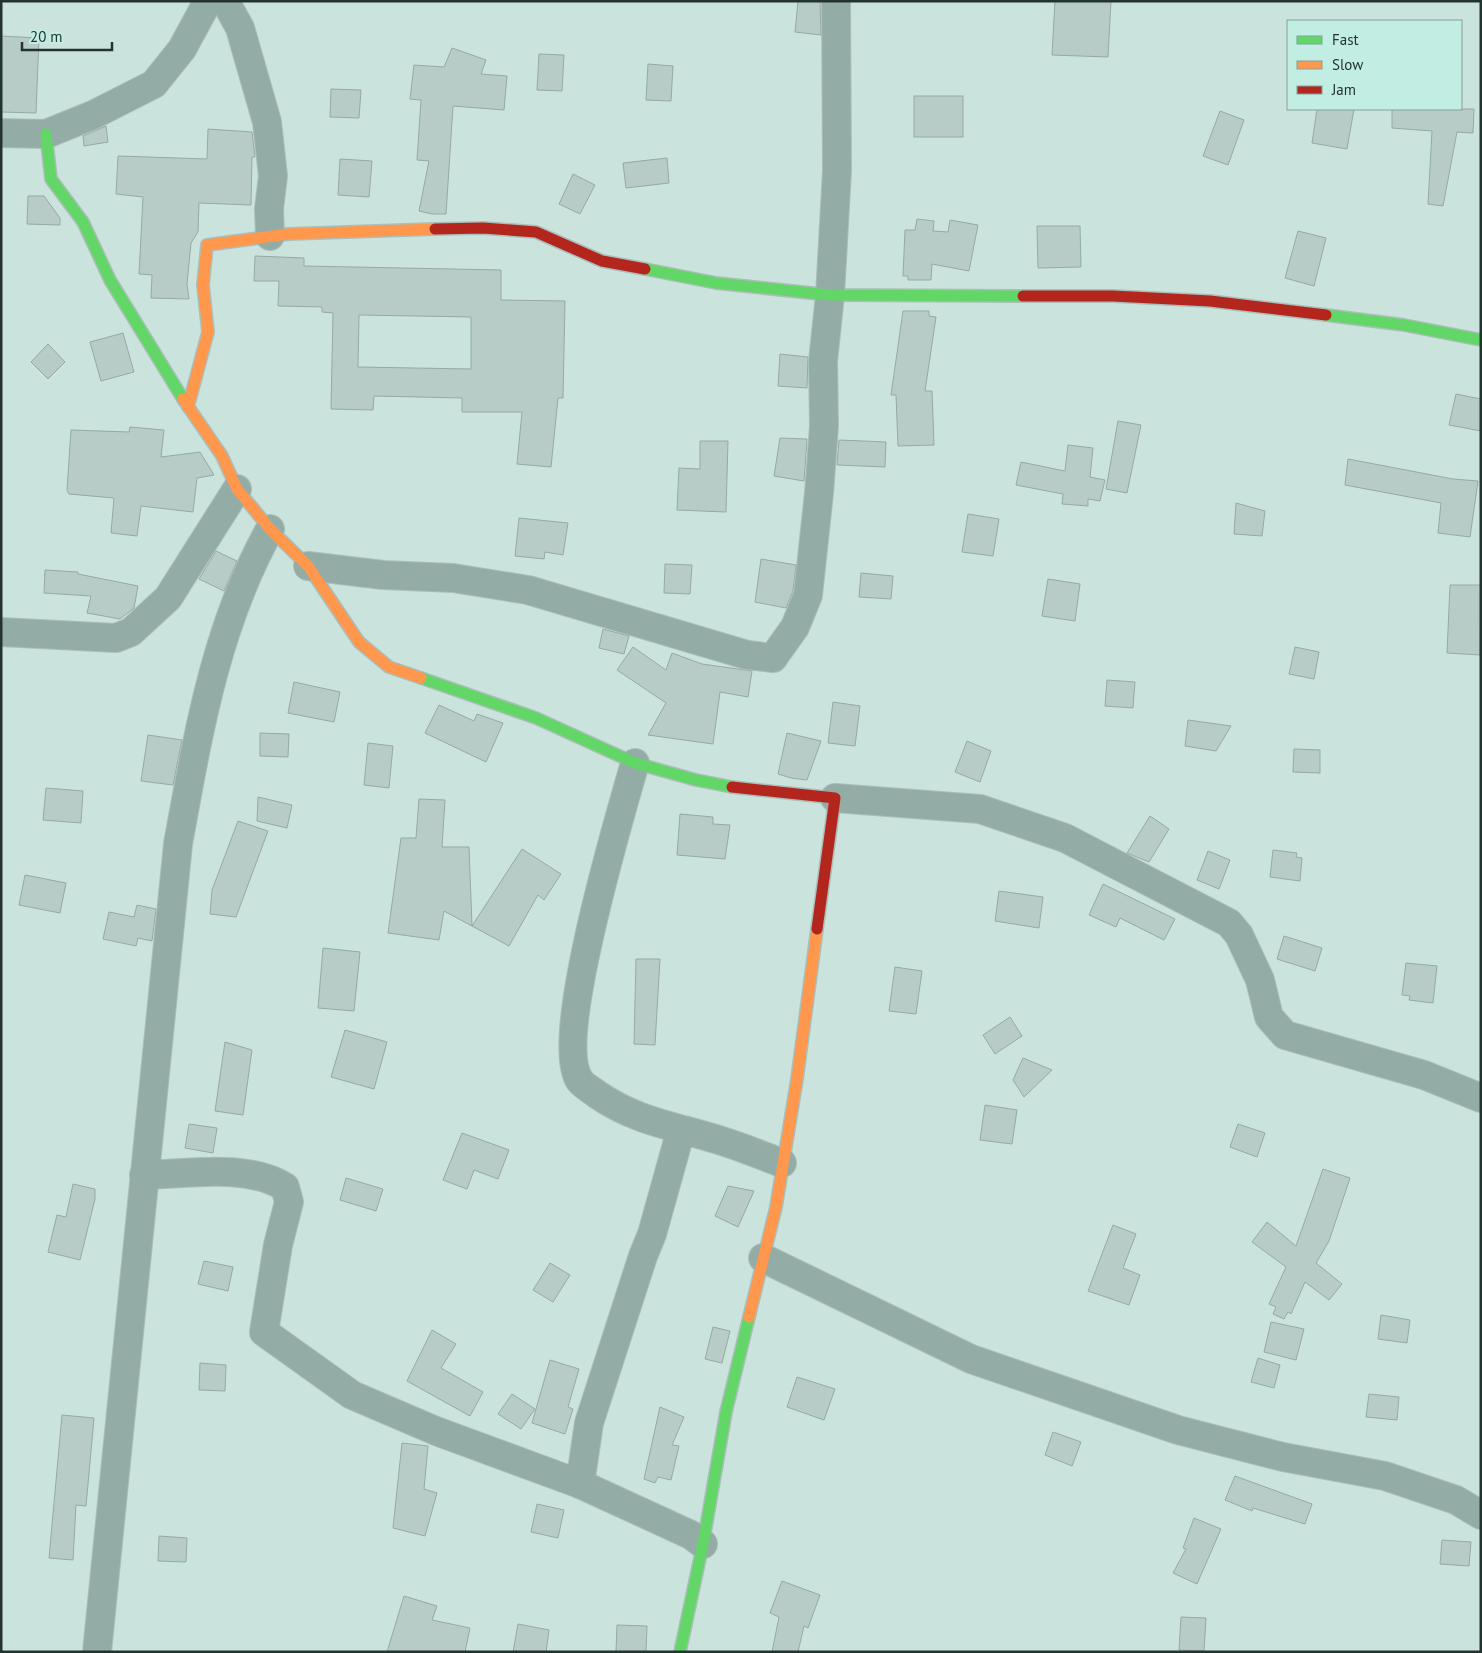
<svg xmlns="http://www.w3.org/2000/svg" width="1482" height="1653" viewBox="0 0 1482 1653" font-family="'PT Sans',sans-serif">
<style>
.building{fill:#b8ccc7;stroke:#96a9a4;fill-rule:evenodd}
.lines{fill:none;stroke-linecap:round;stroke-linejoin:round}
.street-casing{stroke:#abbeba;stroke-width:30}
.fast-casing{stroke:#abbeba;stroke-width:14}
.slow-casing{stroke:#abbeba;stroke-width:14}
.jam-casing{stroke:#abbeba;stroke-width:14}
.street{stroke:#94aca6;stroke-width:28}
.fast{stroke:#63d668;stroke-width:11}
.slow{stroke:#ff974d;stroke-width:11}
.jam{stroke:#b3261e;stroke-width:11}
</style>
<rect width="100%" height="100%" fill="#cbe3dd"/>
<g class="building">
<polygon points="798,1 820,1 821,35 795,32"/>
<polygon points="1055,1 1111,1 1108,57 1052,55"/>
<polygon points="1,36 39,38 36,113 1,112"/>
<polygon points="452,48 486,60 481,74 507,76 504,110 453,106 446,214 432,214 419,211 429,161 417,160 421,100 410,99 414,65 444,67"/>
<polygon points="539,54 564,55 562,91 537,90"/>
<polygon points="648,64 673,66 671,101 646,100"/>
<polygon points="331,89 361,90 359,118 330,117"/>
<rect x="914" y="96" width="49" height="41"/>
<polygon points="1317,109 1354,109 1347,149 1312,143"/>
<polygon points="1392,109 1474,109 1473,133 1457,132 1443,206 1428,204 1432,131 1392,128"/>
<polygon points="1220,111 1244,120 1228,165 1203,156"/>
<polygon points="106,126 108,142 84,146 83,136"/>
<polygon points="208,129 252,132 255,157 252,157 251,205 199,203 198,232 191,243 187,284 189,299 151,298 152,275 139,274 143,197 116,194 118,156 207,159"/>
<polygon points="667,158 669,183 626,188 623,163"/>
<polygon points="340,159 372,161 369,197 338,195"/>
<polygon points="573,174 595,185 580,214 559,204"/>
<polygon points="28,196 44,196 60,218 60,225 27,224"/>
<polygon points="917,219 934,221 933,231 948,232 950,220 978,225 969,271 932,264 931,280 908,280 908,276 903,276 905,230 915,230"/>
<polygon points="1037,226 1080,226 1081,267 1038,268"/>
<polygon points="1298,231 1326,238 1314,286 1285,278"/>
<path d="M255,256L304,258V266L501,270V300L565,301L563,398H558L551,467L517,464L522,412H462V398L374,396L373,410L331,409L333,313L322,312V307L278,306L279,281H254ZM359,315L471,317V369L358,367Z"/>
<polygon points="903,311 929,311 929,316 936,317 925,391 932,391 934,445 898,446 896,395 891,395"/>
<polygon points="123,333 134,372 101,381 90,342"/>
<polygon points="48,344 65,362 48,379 31,362"/>
<polygon points="780,354 808,357 807,388 778,386"/>
<polygon points="1456,394 1481,399 1481,431 1449,425"/>
<polygon points="1118,421 1141,425 1127,493 1106,489"/>
<polygon points="130,427 164,430 161,457 200,452 214,475 197,478 193,512 141,506 137,536 111,533 114,498 69,494 67,490 71,430 129,432"/>
<polygon points="780,438 807,439 804,481 774,476"/>
<polygon points="839,440 886,442 885,467 837,465"/>
<polygon points="700,441 728,441 726,512 677,510 679,468 700,469"/>
<polygon points="1068,445 1093,448 1090,477 1105,480 1100,501 1088,499 1088,506 1062,504 1063,494 1016,485 1021,462 1065,471"/>
<polygon points="1348,459 1453,479 1478,481 1470,537 1438,533 1441,503 1345,485"/>
<polygon points="1236,503 1265,511 1262,536 1234,534"/>
<polygon points="968,514 999,519 993,556 962,552"/>
<polygon points="519,518 568,523 563,555 545,552 544,559 515,556"/>
<polygon points="216,551 237,561 224,591 199,579"/>
<polygon points="761,559 796,565 793,591 786,608 755,602"/>
<polygon points="665,564 692,565 690,594 664,593"/>
<polygon points="45,570 78,572 78,574 138,586 134,608 120,619 87,613 91,596 44,593"/>
<polygon points="861,573 893,576 891,599 859,597"/>
<polygon points="1048,579 1080,584 1075,621 1042,616"/>
<polygon points="1450,585 1481,585 1480,655 1447,653"/>
<polygon points="603,629 629,636 624,654 599,648"/>
<polygon points="633,647 666,670 672,653 702,664 752,671 748,697 720,692 713,744 648,735 666,703 617,670"/>
<polygon points="1295,647 1319,652 1314,679 1289,674"/>
<polygon points="1107,680 1135,682 1133,708 1105,706"/>
<polygon points="294,682 340,692 334,722 288,713"/>
<polygon points="833,702 860,706 855,746 828,743"/>
<polygon points="439,705 474,721 477,714 503,723 486,762 425,733"/>
<polygon points="1188,720 1231,726 1216,751 1185,746"/>
<polygon points="260,733 289,734 288,757 260,756"/>
<polygon points="787,733 821,741 807,780 791,778 778,774"/>
<polygon points="148,735 182,740 173,785 141,781"/>
<polygon points="967,741 991,751 980,782 955,772"/>
<polygon points="368,743 393,746 389,788 364,785"/>
<polygon points="1294,749 1320,750 1320,773 1293,772"/>
<polygon points="46,788 83,791 81,823 43,820"/>
<polygon points="258,797 292,805 287,828 257,821"/>
<polygon points="419,799 445,800 442,847 469,847 472,926 444,911 439,940 388,933 401,838 416,838"/>
<polygon points="680,814 713,817 713,824 730,825 725,859 677,855"/>
<polygon points="1150,816 1169,829 1149,862 1127,853"/>
<polygon points="238,821 268,831 236,917 210,914 212,890"/>
<polygon points="522,849 561,874 544,900 538,895 509,946 472,926"/>
<polygon points="1273,850 1297,853 1296,857 1302,858 1300,881 1270,877"/>
<polygon points="1208,851 1230,860 1219,889 1197,880"/>
<polygon points="25,875 66,883 60,913 19,905"/>
<polygon points="1103,884 1175,919 1164,940 1120,918 1116,927 1089,915"/>
<polygon points="999,891 1043,897 1039,928 995,921"/>
<polygon points="137,905 156,909 152,941 138,938 136,946 103,939 109,912 134,917"/>
<polygon points="1284,936 1322,948 1315,971 1277,959"/>
<polygon points="323,948 360,952 354,1011 318,1008"/>
<polygon points="636,959 660,959 655,1045 634,1044"/>
<polygon points="1406,963 1437,966 1433,1003 1409,1000 1410,996 1402,995"/>
<polygon points="895,967 922,971 916,1014 889,1011"/>
<polygon points="1010,1017 1022,1036 995,1054 983,1035"/>
<polygon points="345,1030 387,1042 374,1089 331,1077"/>
<polygon points="225,1042 252,1050 243,1115 215,1111"/>
<polygon points="1023,1058 1052,1070 1024,1097 1013,1080"/>
<polygon points="985,1105 1017,1110 1012,1144 980,1140"/>
<polygon points="189,1124 217,1128 213,1153 185,1148"/>
<polygon points="1238,1124 1265,1133 1257,1157 1230,1147"/>
<polygon points="462,1133 509,1150 498,1179 474,1170 467,1189 443,1180"/>
<polygon points="1323,1169 1350,1178 1329,1241 1316,1263 1342,1284 1329,1300 1305,1282 1291,1314 1288,1312 1284,1319 1273,1314 1276,1307 1269,1304 1286,1267 1252,1242 1267,1222 1296,1246"/>
<polygon points="346,1178 383,1189 376,1211 340,1200"/>
<polygon points="73,1184 95,1189 95,1199 80,1260 48,1252 57,1215 66,1217"/>
<polygon points="728,1186 754,1191 738,1227 715,1216"/>
<polygon points="1113,1225 1136,1234 1123,1268 1140,1275 1129,1305 1088,1291"/>
<polygon points="204,1261 233,1267 228,1291 198,1284"/>
<polygon points="550,1263 570,1275 553,1302 533,1290"/>
<polygon points="1381,1315 1410,1320 1407,1343 1378,1339"/>
<polygon points="1271,1322 1304,1329 1296,1360 1264,1352"/>
<polygon points="713,1327 730,1331 722,1363 705,1359"/>
<polygon points="432,1330 456,1344 441,1368 483,1392 470,1416 407,1381"/>
<polygon points="1258,1358 1280,1365 1274,1388 1251,1382"/>
<polygon points="550,1360 579,1369 568,1407 573,1409 565,1434 532,1423"/>
<polygon points="200,1363 226,1365 225,1391 199,1390"/>
<polygon points="797,1377 835,1389 824,1420 787,1407"/>
<polygon points="512,1394 535,1409 521,1429 498,1414"/>
<polygon points="1369,1394 1399,1397 1397,1420 1366,1417"/>
<polygon points="660,1407 684,1417 672,1445 679,1446 671,1480 658,1477 655,1483 644,1479"/>
<polygon points="62,1415 94,1418 86,1506 76,1505 73,1560 49,1558"/>
<polygon points="1053,1432 1081,1442 1072,1466 1045,1455"/>
<polygon points="402,1443 428,1446 424,1489 437,1493 425,1536 393,1528"/>
<polygon points="1235,1476 1312,1504 1305,1524 1253,1508 1252,1511 1225,1500"/>
<polygon points="537,1504 564,1510 558,1538 531,1532"/>
<polygon points="1194,1518 1221,1529 1197,1584 1173,1573 1186,1549 1183,1548"/>
<polygon points="159,1536 187,1538 186,1562 158,1561"/>
<polygon points="1442,1540 1471,1542 1469,1566 1440,1564"/>
<polygon points="782,1581 820,1595 808,1628 804,1626 798,1652 772,1652 779,1617 770,1613"/>
<polygon points="404,1596 437,1606 432,1620 470,1628 465,1652 387,1652"/>
<polygon points="1181,1617 1206,1618 1204,1651 1179,1650"/>
<polygon points="518,1624 549,1630 546,1652 513,1652"/>
<polygon points="617,1625 647,1626 646,1652 616,1652"/>
</g>
<g class="lines">
<defs>
<g id="street">
<polyline points="225,1 240,28 267,122 273,176 269,209 270,236"/>
<polyline points="1,133 46,134 93,115 154,84 182,49 208,1"/>
<polyline points="308,566 383,575 453,578 528,590 747,655 773,658 795,627 808,595 819,493 824,426 823,361 830,295 837,171 836,1"/>
<polyline points="1,632 116,638 131,632 168,598 237,489"/>
<path d="M635,763C620,816 552,1041 580,1081C584,1086 593,1091 598,1095C639,1123 680,1127 725,1142C744,1148 763,1156 782,1163"/>
<polyline points="835,798 980,809 1065,838 1229,923 1239,935 1260,980 1269,1017 1285,1035 1424,1075 1481,1098"/>
<path d="M144,1175C188,1174 247,1163 285,1187L289,1202L278,1245L264,1332L352,1395L436,1431L580,1484L691,1535L703,1544"/>
<polyline points="763,1258 971,1359 1178,1430 1283,1457 1385,1476 1456,1500 1481,1515"/>
<polyline points="580,1484 589,1423 643,1256 652,1234 681,1130"/>
<path d="M97,1652L178,844C198,735 215,628 270,529"/>
</g>
<g id="fast">
<polyline points="46,134 51,179 83,222 110,280 183,399"/>
<polyline points="645,269 716,283 830,295 1023,296"/>
<polyline points="1326,315 1404,325 1481,340"/>
<polyline points="421,678 536,718 635,763 696,780 732,787"/>
<polyline points="680,1652 703,1544 726,1412 749,1317"/>
</g>
<g id="slow">
<polyline points="183,399 222,456 237,489 270,529 308,566 359,642 389,667 421,678"/>
<polyline points="188,407 208,332 203,285 207,245 288,234 435,229"/>
<polyline points="749,1317 776,1207 797,1079 817,929"/>
</g>
<g id="jam">
<polyline points="435,229 483,228 536,232 602,261 645,269"/>
<polyline points="1023,296 1113,296 1210,301 1326,315"/>
<polyline points="732,787 835,798 817,929"/>
</g>
</defs>
<use href="#street" class="street-casing"/>
<use href="#fast" class="fast-casing"/>
<use href="#slow" class="slow-casing"/>
<use href="#jam" class="jam-casing"/>
<use href="#street" class="street"/>
<use href="#fast" class="fast"/>
<use href="#slow" class="slow"/>
<use href="#jam" class="jam"/>
</g>
<rect width="1482" height="1653" fill="none" stroke="#223330" stroke-width="5"/>
<rect x="1287" y="20" width="175" height="90" fill="#c1ede3" stroke="#81a39b"/>
<rect x="1297" y="36" width="25" height="8" fill="#63d668" stroke="#81a39b"/>
<text x="1332" y="45" font-size="15" fill="#223330">Fast</text>
<rect x="1297" y="61" width="25" height="8" fill="#ff974d" stroke="#81a39b"/>
<text x="1332" y="70" font-size="15" fill="#223330">Slow</text>
<rect x="1297" y="86" width="25" height="8" fill="#b3261e" stroke="#81a39b"/>
<text x="1332" y="95" font-size="15" fill="#223330">Jam</text>
<path d="M22 42v8h90v-8" fill="none" stroke="#223330" stroke-width="2.5"/>
<text x="30" y="42" font-size="15" fill="#223330" stroke="#c1ede3" stroke-width="4" paint-order="stroke">20 m</text>
</svg>
